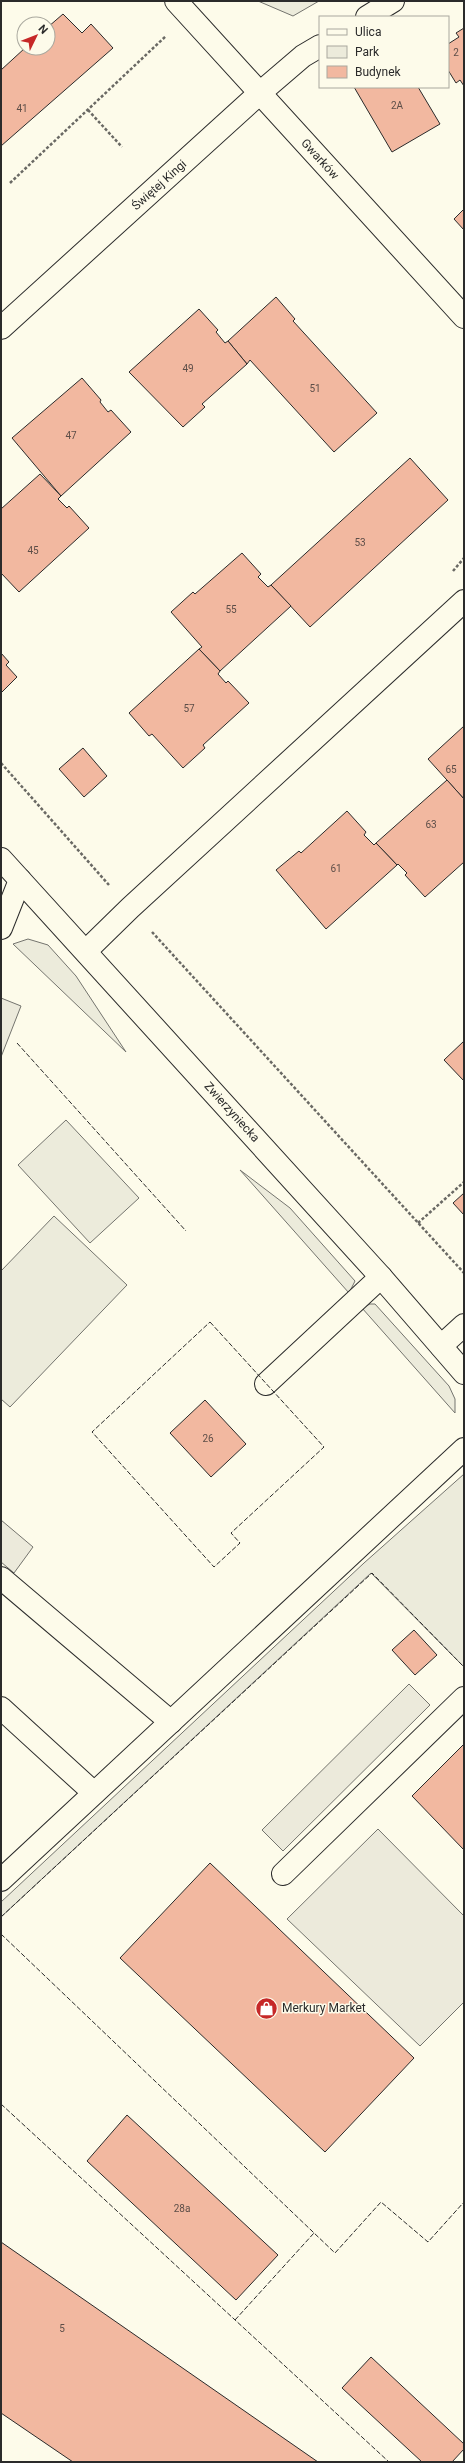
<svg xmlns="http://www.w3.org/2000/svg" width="465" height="2463" viewBox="0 0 465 2463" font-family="Roboto,sans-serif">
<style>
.green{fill:#ecebdb;stroke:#74746e}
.parking{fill:#eceadb;stroke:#74746e}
.building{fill:#f2b8a0;stroke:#2b2b2b}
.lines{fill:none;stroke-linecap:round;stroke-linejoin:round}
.minor-casing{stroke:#2b2b2b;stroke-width:24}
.path{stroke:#6a6964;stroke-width:2.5;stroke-dasharray:3 2;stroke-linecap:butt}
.minor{stroke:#fdfbea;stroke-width:22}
.fence{stroke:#2b2b2b;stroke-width:1;stroke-dasharray:5 2;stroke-linecap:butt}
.labels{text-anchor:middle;stroke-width:3;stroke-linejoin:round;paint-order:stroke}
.number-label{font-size:10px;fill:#5d4e48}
.street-label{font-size:12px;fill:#2b2b2b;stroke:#fdfbea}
.poi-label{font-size:12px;fill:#2b2b2b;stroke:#fdfbea;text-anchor:start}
</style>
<rect width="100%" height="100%" fill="#fdfbea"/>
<g class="green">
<polygon points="258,1 319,1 293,16"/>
<polygon points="28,939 48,945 76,976 126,1052 13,944"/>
<polygon points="66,1120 139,1198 90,1243 18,1165"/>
<polygon points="240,1170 290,1208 355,1281 349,1293"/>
<polygon points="54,1216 127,1285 10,1407 1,1399 1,1271"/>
<polygon points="370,1304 375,1304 449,1386 455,1399 455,1413 362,1308"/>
<polygon points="464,1474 464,1667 371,1573 1,1917 1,1902 364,1563"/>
</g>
<g class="parking">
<polygon points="1,998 21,1006 1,1057"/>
<polygon points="1,1520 33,1547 14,1573 1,1562"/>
<polygon points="409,1684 430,1705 283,1851 262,1830"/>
<polygon points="378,1829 464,1916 464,2002 420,2046 287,1919"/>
</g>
<g class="building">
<polygon points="63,14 82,33 91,24 113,48 1,146 1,70 25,48 48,48 48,27"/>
<polygon points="464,28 464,86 460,80 456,83 448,70 448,44 459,37 456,33"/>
<polygon points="354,87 418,87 440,124 392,152"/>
<polygon points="464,209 464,230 454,219"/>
<polygon points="276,297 295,319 293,321 377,413 334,452 250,360 247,364 228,341"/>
<polygon points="199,309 218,330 216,332 225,343 228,341 247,364 202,404 205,407 183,427 129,372"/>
<polygon points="82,378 101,400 100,402 108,412 111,410 131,432 61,496 12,438"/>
<polygon points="410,458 448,500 310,627 271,585"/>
<polygon points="40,474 61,496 58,499 67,508 69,506 89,528 19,592 1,573 1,509"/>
<polygon points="242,553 261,574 258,577 268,587 271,585 291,606 220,671 199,649 202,647 171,612 193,592 195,594"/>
<polygon points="199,649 220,671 218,674 226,683 228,681 249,703 203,745 205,748 183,768 152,734 149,736 129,713"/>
<polygon points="1,653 9,662 6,665 17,677 1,693"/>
<polygon points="464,726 464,799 428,759"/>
<polygon points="83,748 107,776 84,797 59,769"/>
<polygon points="447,780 464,799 464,862 425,897 405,875 407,873 398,864 397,865 376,843"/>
<polygon points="347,811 366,832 364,835 374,845 376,843 397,865 326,929 276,870 299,851 301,853"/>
<polygon points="464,1041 464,1081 444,1060"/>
<polygon points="464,1193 464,1215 453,1203"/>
<polygon points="205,1400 246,1444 211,1477 170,1433"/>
<polygon points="414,1630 437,1655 415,1675 392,1650"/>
<polygon points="464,1744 464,1850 412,1796"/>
<polygon points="210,1863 414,2058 325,2152 120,1958"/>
<polygon points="127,2115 278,2255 236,2300 87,2161"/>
<polygon points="1,2242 318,2462 73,2462 1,2413"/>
<polygon points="371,2357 464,2444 464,2449 452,2462 422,2462 342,2388"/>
</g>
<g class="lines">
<defs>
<g id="minor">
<polyline points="176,1 464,317"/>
<polyline points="367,17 393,1"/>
<polyline points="1,328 261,92 303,56 320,46"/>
<polyline points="1,859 381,1277 464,1373"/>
<polyline points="1,928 20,880"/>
<polyline points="86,951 130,908 464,601"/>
<polyline points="441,1346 464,1325"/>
<polyline points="266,1384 381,1277"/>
<polyline points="1,1578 171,1722"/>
<polyline points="1,1708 94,1793"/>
<polyline points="283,1874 464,1698"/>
<polyline points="1,1880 464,1449"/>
</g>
</defs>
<use href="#minor" class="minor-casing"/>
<g class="path">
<polyline points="88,110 122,147"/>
<polyline points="10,183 166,36"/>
<polyline points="453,571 464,558"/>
<polyline points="1,763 109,885"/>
<polyline points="152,932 464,1273"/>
<polyline points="418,1223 464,1182"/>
</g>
<use href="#minor" class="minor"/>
<g class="fence">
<polyline points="17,1043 186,1231"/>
<polygon points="210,1322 324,1447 231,1533 240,1543 214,1567 92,1432"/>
<polyline points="1,1917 372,1573 464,1667"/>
<polyline points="1,1934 335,2253 381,2202 428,2242 464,2202"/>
<polyline points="1,2104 389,2462"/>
<polyline points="235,2320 314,2233"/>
</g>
</g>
<defs>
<symbol id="shop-disc" viewBox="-11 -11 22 22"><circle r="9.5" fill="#c62828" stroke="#fdfbea"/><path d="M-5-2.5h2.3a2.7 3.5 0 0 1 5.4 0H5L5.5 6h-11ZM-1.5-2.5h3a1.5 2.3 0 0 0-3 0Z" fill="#fff"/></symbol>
</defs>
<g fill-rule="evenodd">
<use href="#shop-disc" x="254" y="1996" width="25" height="25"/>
</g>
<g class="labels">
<g class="number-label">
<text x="456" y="56">2</text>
<text x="397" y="109">2A</text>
<text x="22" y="112">41</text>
<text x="188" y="372">49</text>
<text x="315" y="392">51</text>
<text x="71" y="439">47</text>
<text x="360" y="546">53</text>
<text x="33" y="554">45</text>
<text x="231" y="613">55</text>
<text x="189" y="712">57</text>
<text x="451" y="773">65</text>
<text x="431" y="828">63</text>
<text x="336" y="872">61</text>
<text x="208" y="1442">26</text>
<text x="182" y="2212">28a</text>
<text x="62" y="2332">5</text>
</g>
<g class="street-label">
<text transform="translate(320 159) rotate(48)" y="4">Gwarków</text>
<text transform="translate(159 185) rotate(-42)" y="4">Świętej Kingi</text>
<text transform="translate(232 1112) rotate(48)" y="4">Zwierzyniecka</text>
</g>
<g class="poi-label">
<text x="282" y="2012">Merkury Market</text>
</g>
</g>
<rect width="465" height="2463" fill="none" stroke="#2b2b2b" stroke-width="4"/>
<rect x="319" y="16" width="130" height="72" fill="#fdfbea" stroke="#a9a89e"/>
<rect x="327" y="29" width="20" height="6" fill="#fdfbea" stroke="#a9a89e"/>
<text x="355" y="36" font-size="12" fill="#2b2b2b">Ulica</text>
<rect x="327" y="46" width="20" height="12" fill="#ecebdb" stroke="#a9a89e"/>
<text x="355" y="56" font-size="12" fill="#2b2b2b">Park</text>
<rect x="327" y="66" width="20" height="12" fill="#f2b8a0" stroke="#a9a89e"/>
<text x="355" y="76" font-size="12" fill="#2b2b2b">Budynek</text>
<g transform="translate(36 36) rotate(47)"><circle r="19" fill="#fdfbea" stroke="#a9a89e"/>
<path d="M0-3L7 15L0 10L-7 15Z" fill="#c62828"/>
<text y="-6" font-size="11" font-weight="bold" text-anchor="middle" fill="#2b2b2b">N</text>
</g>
</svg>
